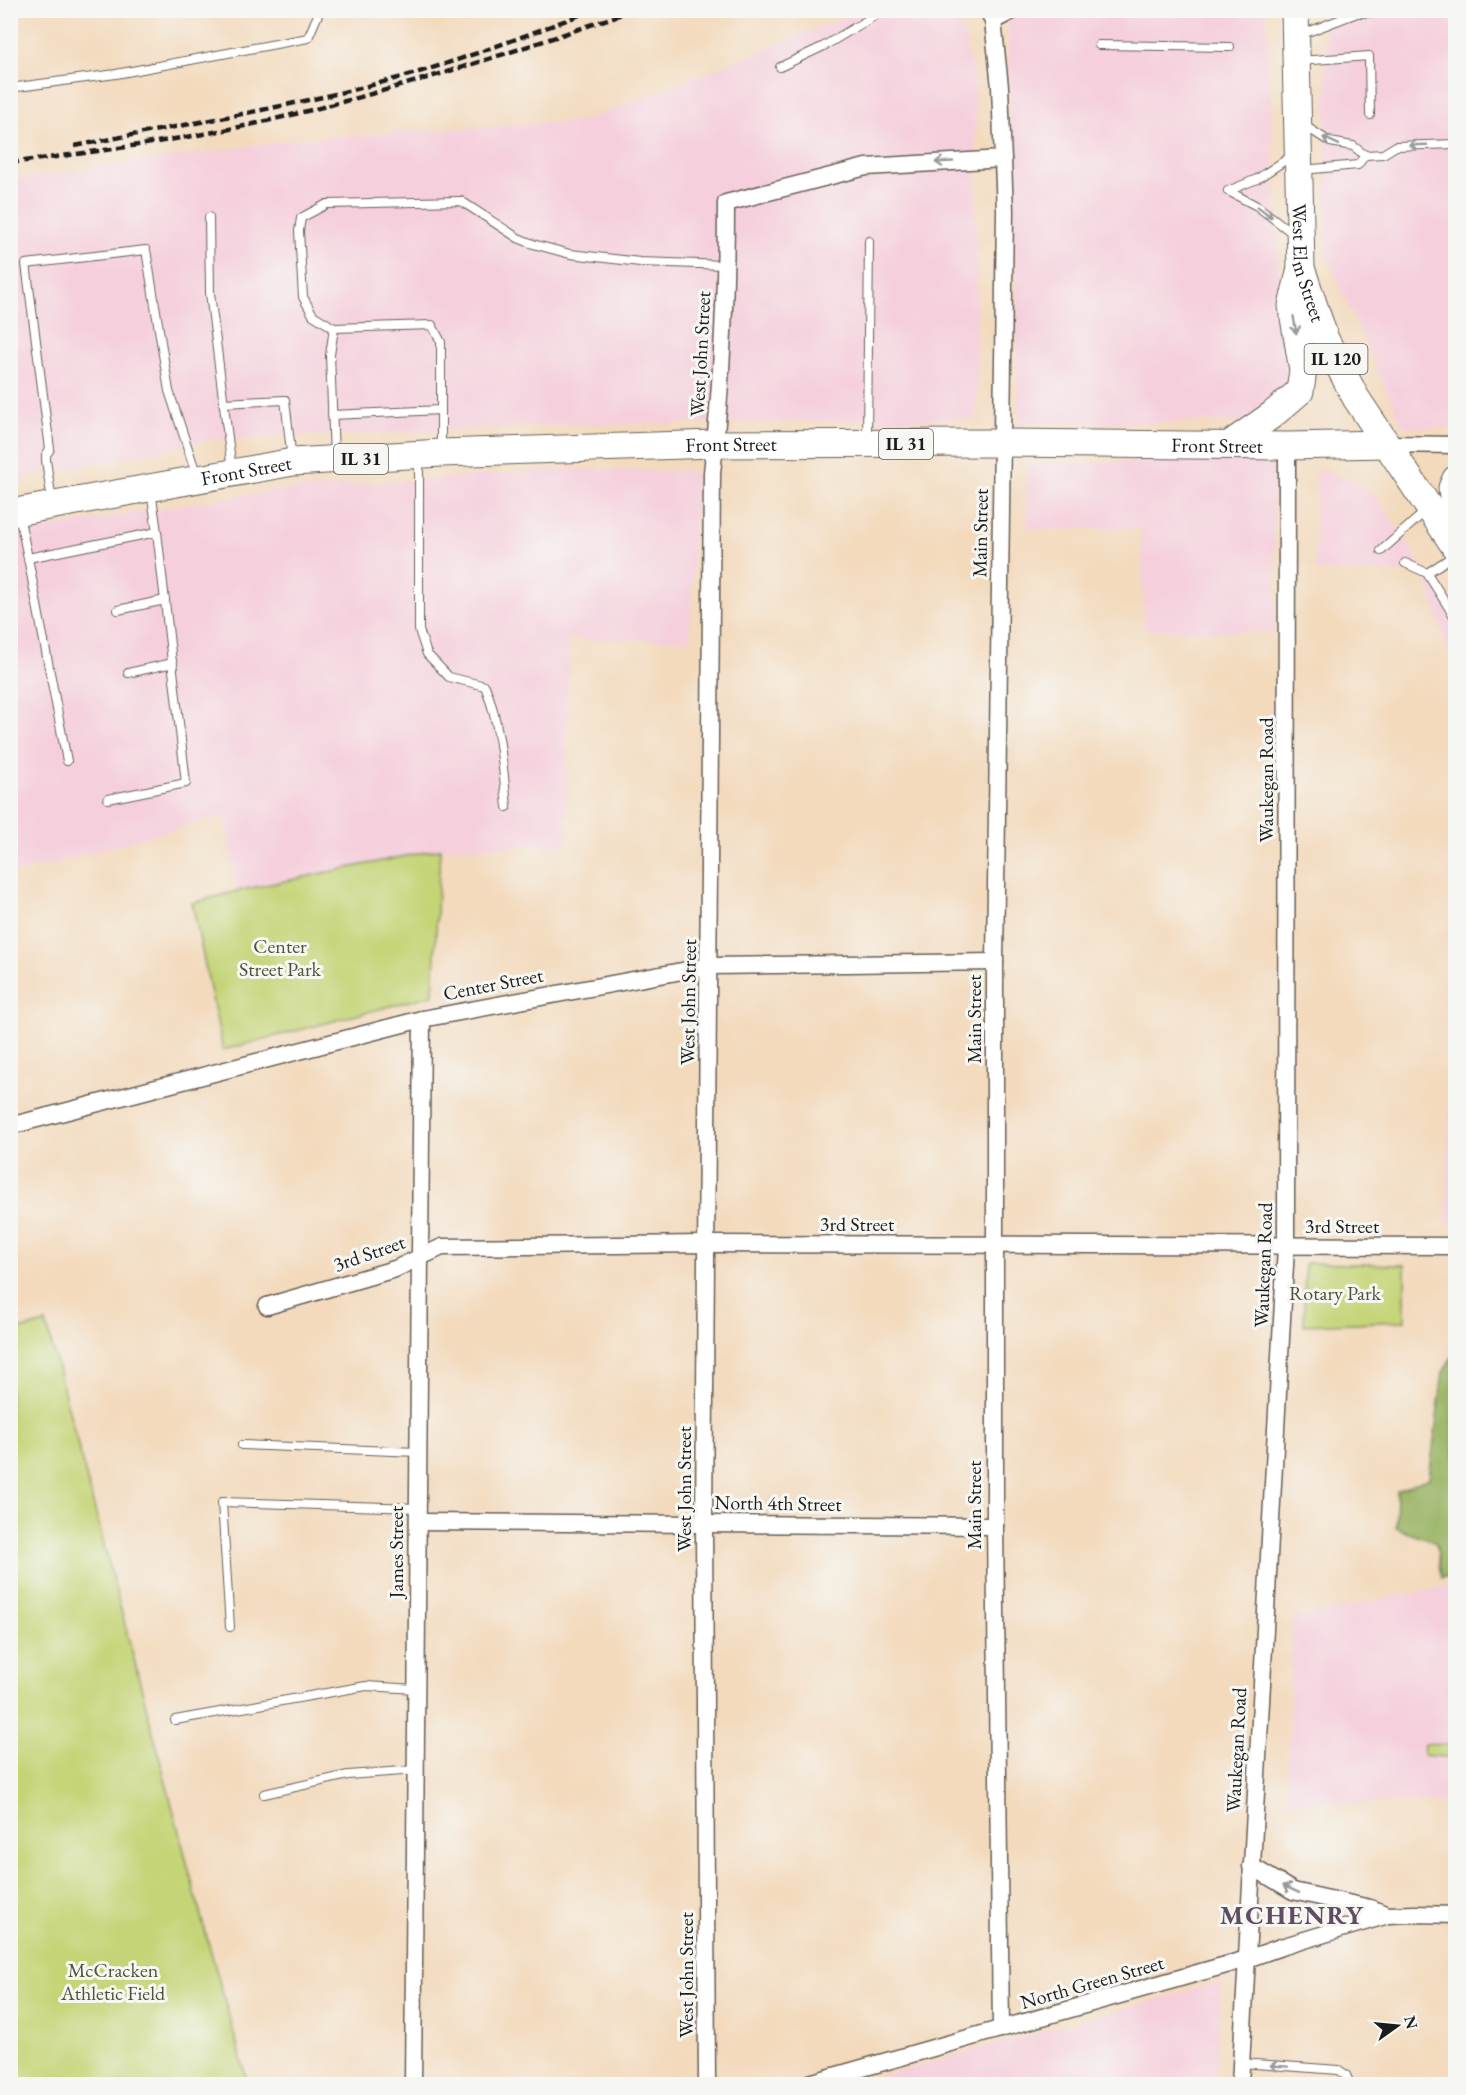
<svg xmlns="http://www.w3.org/2000/svg" width="1466" height="2095" viewBox="0 0 1466 2095" font-family="'EB Garamond',serif">
<style>
.built{fill:#f5cfdc}
.green{fill:#c4d476;stroke:#707849;stroke-width:1.5}
.forest{fill:#9bb667;stroke:#5c6942;stroke-width:1.5}
.lines{fill:none;stroke-linecap:round;stroke-linejoin:round}
.service-casing{stroke:#675e54;stroke-width:10}
.minor-casing{stroke:#675e54;stroke-width:19}
.primary-casing{stroke:#675e54;stroke-width:29}
.service{stroke:#fff;stroke-width:8}
.minor{stroke:#fff;stroke-width:16}
.primary{stroke:#fff;stroke-width:27}
.rail{stroke:#1c1c1c;stroke-width:4.5;stroke-dasharray:9 4.5;stroke-linecap:butt}
.oneway{stroke:#999}
.labels{text-anchor:middle;stroke-width:6;stroke-linejoin:round;paint-order:stroke}
.shield{fill:#f6f6f2;stroke:#5d5d5c;stroke-width:1.5}
.shield-label{font-size:18px;font-weight:bold;fill:#1c1c1c}
.street-label{font-size:20px;fill:#1c1c1c;stroke:#f6f6f2}
.park-label{font-size:20px;fill:#4e5337;stroke:#f6f6f2}
.district-label{font-size:26px;font-weight:bold;letter-spacing:1.5px;fill:#604c63;stroke:#f6f6f2}
</style>
<rect width="100%" height="100%" fill="#f6f6f2"/>
<filter id="ink" filterUnits="userSpaceOnUse"><feTurbulence type="fractalNoise" baseFrequency=".0167" numOctaves="2"/><feDisplacementMap in="SourceGraphic" scale="12" xChannelSelector="R" yChannelSelector="G"/><feConvolveMatrix kernelMatrix="1 2 1 2 8 2 1 2 1" color-interpolation-filters="sRGB"/></filter>
<filter id="wash" filterUnits="userSpaceOnUse"><feTurbulence type="fractalNoise" baseFrequency=".008" numOctaves="4" result="noise"/><feDisplacementMap in="SourceGraphic" scale="24" xChannelSelector="R" yChannelSelector="G"/><feGaussianBlur stdDeviation="1.35" result="paint"/><feColorMatrix in="noise" values="0 0 0 0 0 0 0 0 0 0 0 0 0 0 0 0 0 1.4 0 .05"/><feComposite in="paint" operator="in"/></filter>
<g filter="url(#wash)">
<rect width="100%" height="100%" fill="#f3dabd"/>
<g class="built">
<polygon points="862,11 955,11 961,21 975,82 977,404 975,419 562,425 213,440 11,480 10,180 298,139 583,121"/>
<polygon points="1007,11 1266,11 1288,422 1019,423"/>
<polygon points="1325,11 1455,11 1455,428 1403,427 1326,256"/>
<polygon points="1273,456 1276,633 1144,629 1141,528 1028,529 1027,465"/>
<polygon points="561,469 696,471 690,640 568,639 566,845 440,849 237,891 225,815 11,875 11,533 268,491"/>
<polygon points="1316,470 1352,479 1370,491 1383,506 1455,617 1455,1226 1447,1226 1452,666 1425,573 1315,571"/>
<polygon points="1455,1584 1455,1803 1287,1802 1292,1619"/>
<polygon points="1221,1982 1216,2084 852,2084"/>
</g>
<g class="green">
<polygon points="440,849 433,995 223,1050 192,903 237,891"/>
<polygon points="1305,1263 1405,1265 1405,1321 1304,1325"/>
<polygon points="46,1323 202,1920 248,2084 11,2084 10,1332"/>
<polygon points="1424,1744 1455,1745 1455,1758 1423,1755"/>
</g>
<polygon class="forest" points="1455,1351 1455,1575 1441,1578 1436,1543 1396,1528 1397,1491 1429,1478 1443,1372"/>
</g>
<g filter="url(#ink)">
<g class="lines">
<defs>
<g id="service">
<polyline points="1300,35 1357,13 1433,10"/>
<polyline points="1099,45 1230,47"/>
<polyline points="1299,61 1369,56 1370,115"/>
<polyline points="780,67 824,46 884,10"/>
<polyline points="10,88 116,74 308,38 320,10"/>
<polyline points="1302,124 1330,142 1353,146 1365,155 1383,154 1396,146 1456,144"/>
<polyline points="1302,170 1358,165 1365,155"/>
<polyline points="1228,191 1257,206 1295,235"/>
<polyline points="1228,191 1257,179 1293,155"/>
<polyline points="209,217 210,293 232,470"/>
<polyline points="334,328 313,315 303,297 299,231 301,218 327,204 461,201 518,238 533,244 570,254 640,262 726,265"/>
<polyline points="223,403 285,400 292,460"/>
<polyline points="332,415 441,410"/>
<polyline points="867,440 869,241"/>
<polyline points="334,455 330,355 334,328 432,325 441,342 441,448"/>
<path d="M419,458V630L427,654L449,677L485,686C500,723 503,767 507,807"/>
<polyline points="52,502 46,460 46,455 50,449 26,264 146,250 169,391 197,476"/>
<polyline points="19,515 28,558 157,532 151,490"/>
<polyline points="1381,551 1428,509"/>
<polyline points="28,558 67,761"/>
<polyline points="1405,563 1427,573 1456,619"/>
<polyline points="1427,573 1456,554"/>
<polyline points="118,610 165,600"/>
<polyline points="128,673 173,663"/>
<polyline points="108,799 186,783 157,532"/>
<polyline points="242,1445 418,1452"/>
<polyline points="230,1627 222,1502 418,1508"/>
<polyline points="175,1720 366,1686 416,1689"/>
<polyline points="264,1794 348,1775 416,1770"/>
<polyline points="1241,2063 1339,2070 1346,2075 1350,2084"/>
</g>
<g id="minor">
<polyline points="988,10 993,21 1000,87 1005,211 995,962 995,1526 1001,2029"/>
<polyline points="993,21 1014,10"/>
<polyline points="1386,444 1456,445"/>
<polyline points="10,1126 422,1019 709,966 995,962"/>
<polyline points="267,1306 395,1269 442,1247 707,1244 1456,1246"/>
<polyline points="418,1522 995,1526"/>
<polyline points="1251,1866 1293,1891 1370,1908 1388,1915"/>
<polyline points="413,2084 422,1019"/>
<path d="M707,2084L704,1523L712,473C722,383 726,293 726,203L866,167L1003,159"/>
<polyline points="806,2084 1247,1959 1281,1947 1388,1915 1414,1914 1456,1915"/>
<polyline points="1240,2084 1286,1247 1287,446"/>
</g>
<g id="primary">
<path id="s1" d="M1295,10L1301,268L1325,339L1356,398L1456,548"/>
<polyline points="1229,445 1272,415 1300,391 1303,370 1292,306 1301,268"/>
<polyline points="1456,479 1452,488 1456,526"/>
<path id="s2" d="M10,513L293,462L441,453L715,444L1002,443L1287,446L1386,444"/>
</g>
</defs>
<use href="#service" class="service-casing"/>
<use href="#minor" class="minor-casing"/>
<use href="#primary" class="primary-casing"/>
<use href="#service" class="service"/>
<use href="#minor" class="minor"/>
<use href="#primary" class="primary"/>
<g class="rail">
<path d="M75,146C186,124 299,106 409,75C471,57 532,33 593,10"/>
<path d="M10,163C93,152 176,141 258,123C386,93 510,54 633,10"/>
</g>
</g>
<defs><path id="oneway-shaft" d="M-6 0H5M1.5-3L5.5 0L1.5 3" fill="none" stroke-width="1.6" stroke-linecap="round" stroke-linejoin="round" transform="scale(1.5)"/></defs>
<g class="oneway">
<use href="#oneway-shaft" transform="translate(1331 141) rotate(-155)"/>
<use href="#oneway-shaft" transform="translate(1418 145) rotate(178)"/>
<use href="#oneway-shaft" transform="translate(944 162) rotate(177)"/>
<use href="#oneway-shaft" transform="translate(1265 212) rotate(37)"/>
<use href="#oneway-shaft" transform="translate(1295 325) rotate(80)"/>
<use href="#oneway-shaft" transform="translate(1291 1889) rotate(-155)"/>
<use href="#oneway-shaft" transform="translate(1279 2066) rotate(-176)"/>
</g>
</g>
<g class="labels">
<g class="shield">
<rect x="1304.5" y="344" width="63" height="30" rx="4.5"/>
<rect x="879" y="429" width="54" height="30" rx="4.5"/>
<rect x="334" y="444" width="54" height="30" rx="4.5"/>
</g>
<g class="shield-label">
<text x="1336" y="365">IL 120</text>
<text x="906" y="450">IL 31</text>
<text x="361" y="465">IL 31</text>
</g>
<g class="street-label">
<text dy="7" stroke="none"><textPath href="#s1" startOffset="254">West Elm Street</textPath></text>
<text transform="translate(700 354) rotate(-87)" y="7">West John Street</text>
<text dy="7" stroke="none"><textPath href="#s2" startOffset="726">Front Street</textPath></text>
<text dy="7" stroke="none"><textPath href="#s2" startOffset="1212">Front Street</textPath></text>
<text dy="7" stroke="none"><textPath href="#s2" startOffset="240">Front Street</textPath></text>
<text transform="translate(980 533) rotate(-89)" y="7">Main Street</text>
<text transform="translate(1266 780) rotate(-90)" y="7">Waukegan Road</text>
<text transform="translate(493 984) rotate(-11)" y="7">Center Street</text>
<text transform="translate(688 1002) rotate(-89)" y="7">West John Street</text>
<text transform="translate(974 1019) rotate(-90)" y="7">Main Street</text>
<text x="857" y="1231">3rd Street</text>
<text x="1342" y="1233">3rd Street</text>
<text transform="translate(369 1253) rotate(-19)" y="7">3rd Street</text>
<text transform="translate(1263 1265) rotate(-88)" y="7">Waukegan Road</text>
<text transform="translate(684 1489) rotate(-90)" y="7">West John Street</text>
<text transform="translate(778 1503) rotate(1)" y="7">North 4th Street</text>
<text transform="translate(974 1505) rotate(-90)" y="7">Main Street</text>
<text transform="translate(396 1552) rotate(-90)" y="7">James Street</text>
<text transform="translate(1236 1750) rotate(-87)" y="7">Waukegan Road</text>
<text transform="translate(686 1975) rotate(-90)" y="7">West John Street</text>
<text transform="translate(1092 1982) rotate(-16)" y="7">North Green Street</text>
</g>
<g class="park-label">
<text x="280" y="953">Center<tspan x="280" dy="23">Street Park</tspan></text>
<text x="1335" y="1300">Rotary Park</text>
<text x="113" y="1977">McCracken<tspan x="113" dy="23">Athletic Field</tspan></text>
</g>
<g class="district-label">
<text x="1292" y="1924">MCHENRY</text>
</g>
</g>
<rect width="1466" height="2095" fill="none" stroke="#f6f6f2" stroke-width="36"/>
<g transform="translate(1397 2026) rotate(75)" stroke="#f6f6f2" stroke-width="4.5" paint-order="stroke">
<path d="M0-4.5L10 22L0 15L-10 22Z" fill="#1c1c1c"/>
<text y="-9" font-size="16" font-weight="bold" text-anchor="middle" fill="#1c1c1c">N</text>
</g>
</svg>
